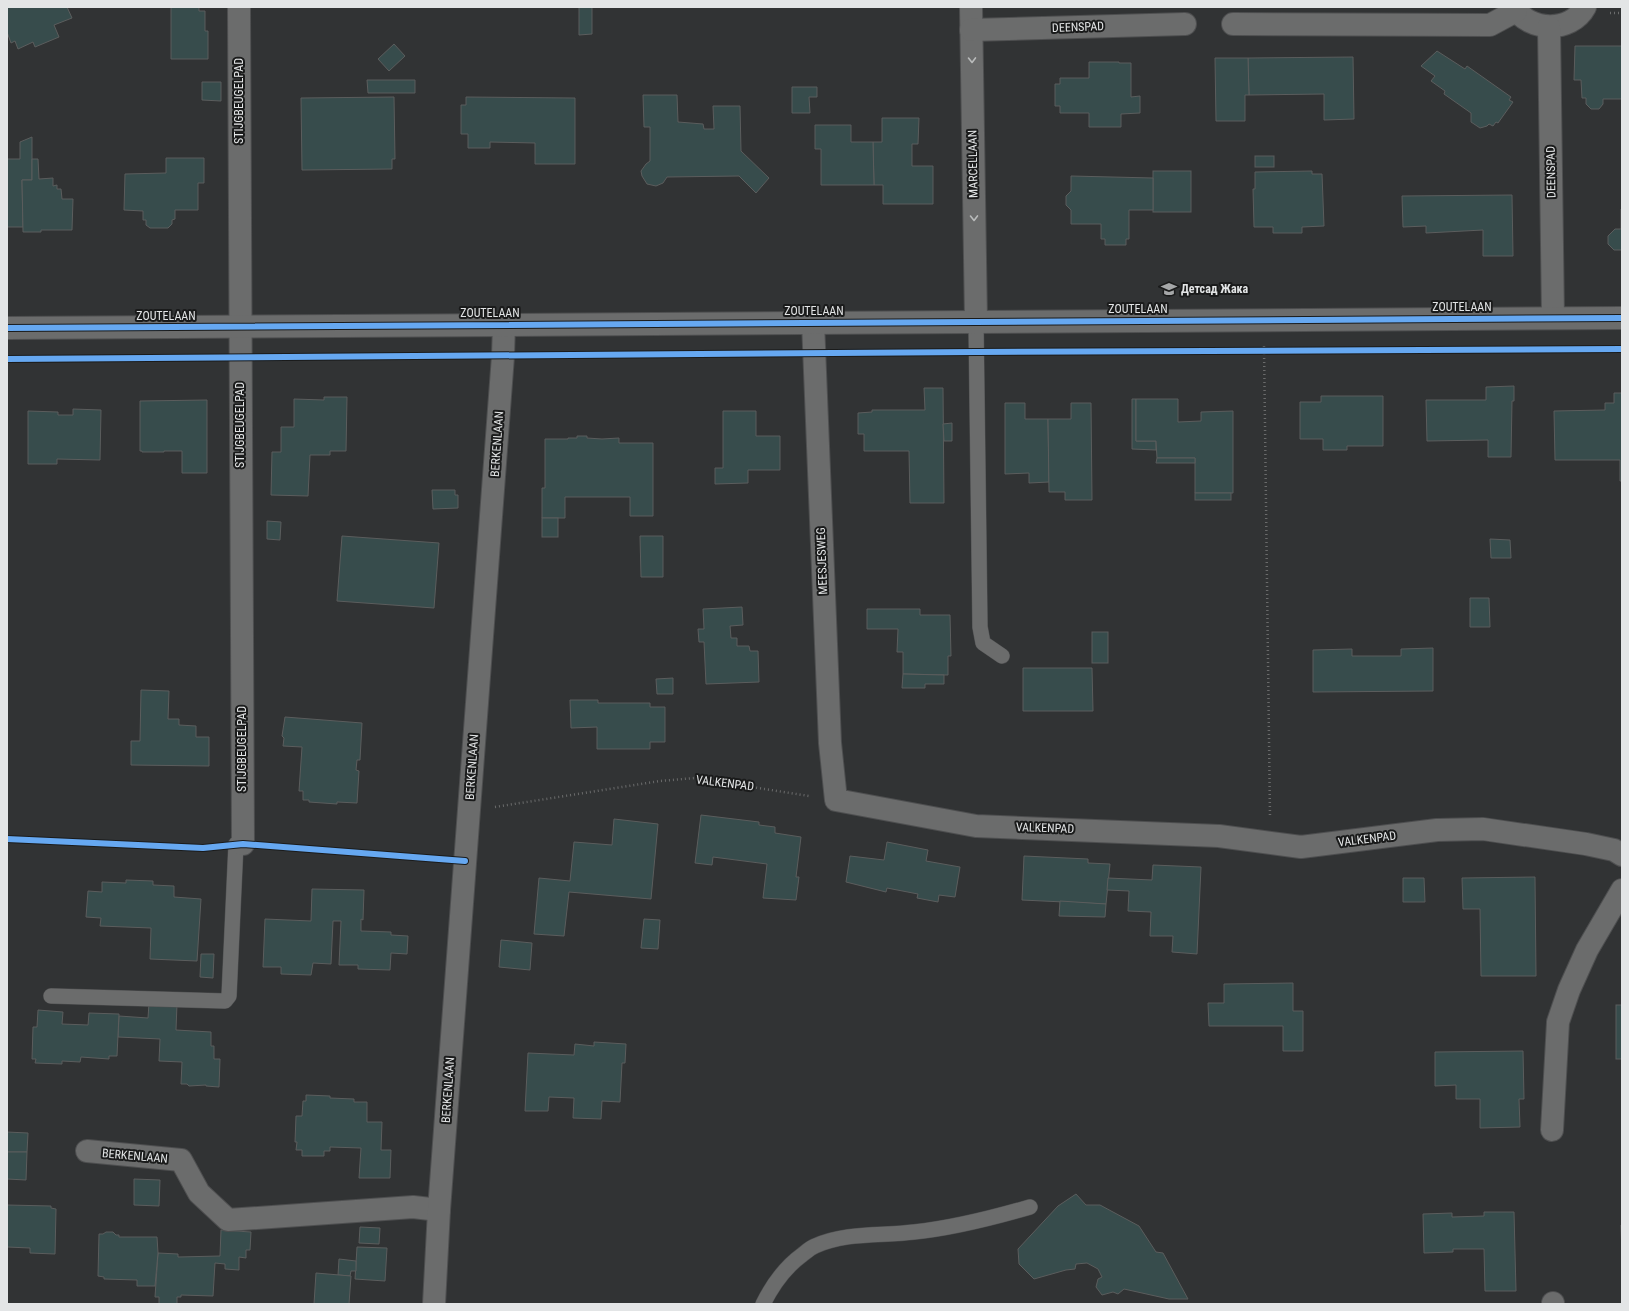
<svg xmlns="http://www.w3.org/2000/svg" width="1629" height="1311" viewBox="0 0 1629 1311" font-family="'Roboto Condensed',sans-serif">
<style>
.building{fill:#374c4c;stroke:#5b5d5d}
.lines{fill:none;stroke-linecap:round;stroke-linejoin:round}
.service-casing{stroke:#4e4f50;stroke-width:16}
.minor-casing{stroke:#4e4f50;stroke-width:24}
.tertiary-casing{stroke:#4e4f50;stroke-width:24}
.path{stroke:#6a6b6b;stroke-width:2.5;stroke-dasharray:1 3;stroke-linecap:butt}
.service{stroke:#6b6c6c;stroke-width:15}
.minor{stroke:#6b6c6c;stroke-width:22}
.tertiary{stroke:#6b6c6c;stroke-width:22}
.cycleway-casing{stroke:#1a1b1b;stroke-width:8}
.cycleway{stroke:#66a8f1;stroke-width:6}
.oneway{stroke:#b9bbbb}
.labels{text-anchor:middle;stroke-width:4;stroke-linejoin:round;paint-order:stroke}
.street-label{font-size:12px;fill:#e3e5e6;stroke:#1a1b1b}
.poi-label{font-size:12px;font-weight:bold;fill:#e3e5e6;stroke:#1a1b1b;text-anchor:start}
</style>
<rect width="100%" height="100%" fill="#313334"/>
<g class="building">
<polygon points="7,7 67,7 72,18 54,25 59,37 35,47 33,42 18,49 15,41 11,43 7,32"/>
<polygon points="171,7 199,7 199,11 205,11 205,31 208,31 208,59 171,59"/>
<polygon points="579,7 592,7 592,34 579,35"/>
<polygon points="394,44 405,56 389,71 378,59"/>
<polygon points="1575,46 1622,46 1622,99 1603,99 1603,104 1599,109 1591,109 1586,104 1586,98 1582,98 1581,80 1574,80"/>
<polygon points="1437,51 1465,69 1467,66 1511,97 1509,100 1513,102 1498,123 1496,122 1493,126 1489,124 1487,126 1480,128 1471,122 1471,113 1444,94 1445,91 1431,81 1435,76 1421,66"/>
<polygon points="1353,57 1354,119 1324,120 1324,94 1249,95 1248,58"/>
<polygon points="1215,58 1248,58 1249,95 1245,95 1245,121 1216,121"/>
<polygon points="1089,62 1119,62 1119,63 1131,63 1131,97 1140,96 1140,113 1121,114 1121,127 1089,127 1089,113 1060,113 1060,106 1055,106 1055,84 1060,84 1060,78 1089,78"/>
<polygon points="367,80 415,80 415,93 368,93"/>
<polygon points="202,82 221,82 221,101 202,100"/>
<polygon points="792,87 817,87 817,97 809,97 810,113 792,113"/>
<polygon points="643,95 677,95 678,122 703,124 704,129 714,129 713,106 740,106 741,151 769,178 756,193 739,176 667,177 663,183 656,186 647,184 642,176 641,171 646,164 650,161 650,127 644,127"/>
<polygon points="394,97 395,159 392,159 392,169 302,170 301,98"/>
<polygon points="466,97 575,98 575,164 535,164 535,143 490,142 490,148 468,148 468,134 461,134 461,105 466,105"/>
<polygon points="882,118 919,118 918,144 912,144 912,166 933,166 933,204 883,204 883,185 874,185 873,142 882,142"/>
<polygon points="815,125 851,125 851,142 873,142 874,185 821,185 821,149 815,149"/>
<polygon points="32,137 32,180 22,180 23,227 7,227 7,232 7,159 20,159 20,142"/>
<rect x="1255" y="156" width="19" height="11"/>
<polygon points="166,158 204,158 204,183 198,183 198,210 175,210 175,219 172,220 172,224 168,228 150,228 146,225 146,220 143,220 143,211 124,210 125,174 166,173"/>
<polygon points="32,159 38,159 39,179 53,178 53,186 57,185 57,189 61,189 62,199 73,199 72,230 41,230 41,232 23,232 22,180 32,180"/>
<rect x="1153" y="171" width="38" height="41"/>
<polygon points="1312,171 1312,174 1322,174 1324,226 1302,227 1302,233 1273,233 1273,227 1254,227 1253,189 1255,189 1255,172"/>
<polygon points="1071,176 1153,178 1153,210 1129,210 1129,239 1126,239 1126,245 1105,245 1105,239 1101,239 1101,224 1071,224 1071,210 1066,205 1066,196 1071,191"/>
<polygon points="1512,195 1513,256 1483,256 1483,230 1426,233 1426,226 1403,227 1402,196"/>
<polygon points="1621,209 1622,209 1622,253 1622,250 1614,250 1608,244 1608,236 1615,229 1621,229"/>
<polygon points="1514,386 1514,401 1512,401 1511,457 1488,457 1488,440 1427,441 1426,400 1486,400 1486,387"/>
<polygon points="924,388 943,388 944,503 910,503 909,451 864,451 864,434 858,434 858,413 872,412 872,410 925,410"/>
<polygon points="1614,393 1622,393 1622,481 1620,481 1620,460 1555,460 1554,411 1605,410 1605,403 1614,403"/>
<polygon points="1321,396 1383,396 1383,446 1347,446 1347,450 1323,450 1323,439 1300,439 1300,402 1321,402"/>
<polygon points="324,397 347,397 346,451 330,451 330,455 310,455 308,496 271,495 272,452 281,452 281,427 294,427 294,399 324,400"/>
<polygon points="1132,399 1136,399 1136,441 1156,441 1156,450 1132,449"/>
<polygon points="1136,399 1178,399 1178,422 1201,421 1201,412 1233,411 1233,493 1195,493 1195,458 1157,458 1156,441 1136,441"/>
<polygon points="207,400 207,473 182,473 182,451 164,451 164,452 142,452 142,451 140,451 140,401"/>
<polygon points="1005,403 1025,403 1025,419 1048,419 1049,482 1029,483 1029,473 1005,474"/>
<polygon points="1071,403 1091,403 1092,500 1065,500 1065,492 1049,492 1048,419 1071,419"/>
<polygon points="73,409 101,410 100,460 57,459 57,464 28,464 28,411 58,412 58,415 73,415"/>
<polygon points="723,411 756,411 756,436 780,436 780,470 748,470 748,483 715,484 715,468 723,468"/>
<polygon points="952,423 952,441 944,441 943,424"/>
<polygon points="577,436 587,436 587,438 602,439 619,438 619,443 653,443 653,516 630,516 630,497 565,497 565,518 542,518 542,488 545,488 545,439 568,439 568,438 577,438"/>
<polygon points="1157,458 1195,458 1195,463 1156,463"/>
<polygon points="432,490 455,490 455,495 458,495 458,508 433,509"/>
<rect x="1195" y="493" width="36" height="7"/>
<rect x="542" y="518" width="16" height="19"/>
<polygon points="267,521 281,522 280,540 267,539"/>
<polygon points="342,536 439,543 434,608 337,601"/>
<polygon points="640,536 663,536 663,577 641,577"/>
<polygon points="1490,539 1510,540 1511,558 1491,558"/>
<polygon points="1470,598 1489,598 1490,627 1470,627"/>
<polygon points="742,607 743,625 730,626 731,638 737,638 737,646 749,646 750,651 758,651 759,682 706,684 704,642 699,642 698,629 704,629 703,609"/>
<polygon points="867,609 920,609 920,615 950,615 951,656 948,656 948,675 903,674 903,652 897,652 898,629 867,629"/>
<rect x="1092" y="632" width="16" height="31"/>
<polygon points="1433,648 1433,691 1313,692 1313,650 1352,649 1352,656 1401,656 1401,649"/>
<polygon points="1023,668 1092,668 1093,711 1023,711"/>
<polygon points="903,674 944,675 944,684 925,684 925,688 902,688"/>
<polygon points="673,678 673,694 657,694 656,679"/>
<polygon points="141,690 169,691 168,719 179,719 179,725 196,726 196,737 209,737 209,766 131,765 131,741 140,741"/>
<polygon points="570,700 598,700 598,703 650,703 650,707 665,707 665,742 650,742 650,749 597,749 597,727 571,728"/>
<polygon points="285,717 362,723 360,760 357,760 356,770 359,771 357,803 337,802 337,804 309,802 309,800 303,800 303,791 299,791 302,747 283,746 284,738 282,736"/>
<polygon points="701,815 759,822 759,825 775,827 775,833 801,837 796,877 799,877 796,900 763,898 767,864 713,857 712,865 695,863"/>
<polygon points="614,819 658,824 651,899 569,892 564,936 534,934 539,878 570,881 574,842 612,845"/>
<polygon points="887,842 928,850 926,861 960,867 955,897 939,895 938,902 917,898 918,894 887,888 886,892 846,882 850,856 884,860"/>
<polygon points="1024,856 1088,859 1088,863 1110,864 1106,904 1022,900"/>
<polygon points="1153,865 1201,867 1197,954 1172,952 1173,936 1150,936 1151,912 1128,911 1129,891 1107,890 1108,878 1152,880"/>
<polygon points="1535,877 1536,976 1481,976 1480,909 1463,909 1462,878"/>
<polygon points="1403,878 1424,878 1425,902 1403,902"/>
<polygon points="126,880 153,881 153,885 174,886 174,897 201,899 197,961 150,959 151,928 100,926 101,918 86,917 88,891 102,892 102,882 126,883"/>
<polygon points="312,889 364,890 363,920 361,919 361,931 391,932 391,935 408,936 407,954 391,953 390,970 358,969 358,965 339,965 341,921 333,921 331,964 313,963 311,975 281,974 281,967 263,967 265,919 311,921"/>
<polygon points="1060,901 1106,904 1105,917 1059,916"/>
<polygon points="644,919 660,920 658,949 641,948"/>
<polygon points="501,940 532,943 530,970 499,967"/>
<polygon points="201,954 214,954 213,978 200,977"/>
<polygon points="1293,983 1293,1011 1303,1011 1303,1051 1283,1051 1283,1026 1209,1026 1208,1003 1224,1003 1224,984"/>
<polygon points="149,1003 177,1004 176,1030 211,1032 211,1046 214,1046 214,1059 220,1059 219,1087 206,1086 206,1085 189,1086 187,1084 181,1084 182,1062 159,1061 160,1039 118,1037 119,1016 148,1018"/>
<rect x="1616" y="1005" width="6" height="54"/>
<polygon points="38,1010 63,1012 62,1024 88,1025 89,1013 119,1014 117,1056 109,1056 109,1059 81,1057 80,1062 62,1061 62,1064 35,1063 36,1059 32,1059 33,1027 37,1027"/>
<polygon points="594,1042 626,1044 625,1063 622,1063 620,1102 602,1101 601,1119 573,1118 574,1098 549,1097 548,1111 525,1111 528,1053 574,1055 575,1044 594,1046"/>
<polygon points="1523,1051 1524,1099 1519,1099 1520,1127 1480,1128 1480,1099 1456,1099 1456,1085 1435,1086 1435,1052"/>
<polygon points="306,1095 330,1096 330,1098 354,1099 354,1102 367,1102 367,1122 382,1122 381,1150 391,1150 390,1178 359,1178 361,1148 330,1147 330,1151 324,1151 324,1156 302,1156 302,1150 296,1150 297,1142 295,1142 296,1116 302,1116 303,1101 306,1101"/>
<polygon points="7,1132 28,1133 27,1152 7,1152"/>
<polygon points="7,1152 27,1152 26,1180 7,1179"/>
<polygon points="134,1179 160,1180 159,1206 134,1205"/>
<polygon points="1076,1194 1086,1205 1100,1205 1139,1226 1156,1252 1163,1253 1188,1299 1169,1299 1124,1289 1118,1294 1113,1292 1102,1295 1096,1287 1098,1279 1102,1277 1098,1269 1087,1263 1076,1264 1075,1269 1066,1270 1034,1279 1019,1264 1018,1249 1058,1206"/>
<polygon points="7,1205 51,1206 51,1208 56,1209 55,1254 30,1253 30,1248 7,1247"/>
<polygon points="1484,1212 1514,1212 1516,1291 1485,1291 1484,1249 1453,1249 1453,1252 1424,1253 1423,1214 1452,1213 1452,1217 1484,1216"/>
<polygon points="1621,1225 1622,1225 1622,1257"/>
<polygon points="360,1227 380,1228 379,1244 359,1243"/>
<polygon points="221,1230 251,1232 250,1250 246,1250 246,1258 239,1257 239,1270 225,1269 225,1264 215,1263 213,1296 181,1295 181,1297 177,1297 177,1304 159,1304 159,1297 155,1297 158,1253 178,1254 178,1257 220,1256"/>
<polygon points="106,1232 113,1232 116,1235 119,1235 119,1237 157,1237 158,1253 155,1286 137,1286 137,1280 104,1279 104,1277 98,1276 99,1234 103,1234"/>
<polygon points="357,1247 387,1248 385,1281 355,1279"/>
<polygon points="339,1259 356,1261 356,1271 351,1271 350,1276 338,1275"/>
<polygon points="316,1273 351,1276 349,1304 314,1304"/>
</g>
<g class="lines">
<defs>
<g id="service">
<polyline points="976,321 980,627 983,643 1002,656"/>
<polyline points="51,996 225,1001 229,996 236,844"/>
<path d="M763,1304C773,1284 784,1268 802,1255C806,1252 810,1248 815,1246C845,1232 882,1236 914,1232C954,1228 992,1218 1030,1207"/>
</g>
<g id="minor">
<polyline points="239,7 243,844"/>
<polyline points="971,7 976,321"/>
<path d="M1514,7C1529,32 1571,33 1585,7"/>
<polyline points="1233,24 1490,25 1516,11"/>
<polyline points="1549,27 1553,318"/>
<polyline points="971,30 1185,24"/>
<polyline points="813,322 830,743 836,800 976,826 1219,836 1301,847 1437,830 1483,829 1586,844 1614,850 1622,855"/>
<polyline points="1552,1130 1558,1022 1569,990 1587,950 1622,890"/>
<polyline points="87,1151 181,1160 199,1193 228,1220 413,1207 439,1210"/>
<polyline points="434,1304 439,1210 503,356 504,324"/>
<polyline points="1553,1304 1553,1303"/>
</g>
<polyline id="tertiary" points="7,328 1622,318"/>
</defs>
<use href="#service" class="service-casing"/>
<use href="#minor" class="minor-casing"/>
<use href="#tertiary" class="tertiary-casing"/>
<g class="path">
<polyline points="1610,13 1622,13"/>
<polyline points="1264,346 1270,817"/>
<polyline points="495,807 660,781 695,778 809,796"/>
</g>
<use href="#service" class="service"/>
<use href="#minor" class="minor"/>
<use href="#tertiary" class="tertiary"/>
<defs>
<g id="cycleway">
<polyline points="7,328 1622,318"/>
<polyline points="7,359 976,352 1622,349"/>
<polyline points="7,839 203,848 243,844 465,861"/>
</g>
</defs>
<use href="#cycleway" class="cycleway-casing"/>
<use href="#cycleway" class="cycleway"/>
</g>
<defs><path id="oneway-chevron" d="M-2-3.5L2.5 0L-2 3.5" fill="none" stroke-width="1.6" stroke-linecap="round" stroke-linejoin="round"/></defs>
<g class="oneway">
<use href="#oneway-chevron" transform="translate(972 60) rotate(89)"/>
<use href="#oneway-chevron" transform="translate(974 218) rotate(89)"/>
</g>
<defs>
<symbol id="school-bare" viewBox="-9 -9 18 18"><path d="M0-5L7-2L0 1L-7-2ZM-4 1L0 2.5L4 1V4Q0 6-4 4Z" fill="#a5a7a8" stroke="#1a1b1b" stroke-width="2.5" paint-order="stroke"/></symbol>
</defs>
<g fill-rule="evenodd">
<use href="#school-bare" x="1158" y="278" width="22" height="22"/>
</g>
<g class="labels">
<g class="street-label">
<text transform="translate(1078 27) rotate(-2)" y="4">DEENSPAD</text>
<text transform="translate(239 101) rotate(-90)" y="4">STIJGBEUGELPAD</text>
<text transform="translate(973 164) rotate(-91)" y="4">MARCELLAAN</text>
<text transform="translate(1551 172) rotate(-91)" y="4">DEENSPAD</text>
<text x="1462" y="311">ZOUTELAAN</text>
<text x="1138" y="313">ZOUTELAAN</text>
<text x="814" y="315">ZOUTELAAN</text>
<text x="490" y="317">ZOUTELAAN</text>
<text x="166" y="320">ZOUTELAAN</text>
<text transform="translate(240 425) rotate(-90)" y="4">STIJGBEUGELPAD</text>
<text transform="translate(497 444) rotate(-86)" y="4">BERKENLAAN</text>
<text transform="translate(822 561) rotate(-92)" y="4">MEESJESWEG</text>
<text transform="translate(242 749) rotate(-90)" y="4">STIJGBEUGELPAD</text>
<text transform="translate(472 767) rotate(-86)" y="4">BERKENLAAN</text>
<text transform="translate(725 783) rotate(7)" y="4">VALKENPAD</text>
<text transform="translate(1045 828) rotate(2)" y="4">VALKENPAD</text>
<text transform="translate(1367 839) rotate(-7)" y="4">VALKENPAD</text>
<text transform="translate(448 1090) rotate(-86)" y="4">BERKENLAAN</text>
<text transform="translate(135 1156) rotate(5)" y="4">BERKENLAAN</text>
</g>
<g class="poi-label">
<text x="1181" y="293">Детсад Жака</text>
</g>
</g>
<rect width="1629" height="1311" fill="none" stroke="#e3e5e6" stroke-width="16"/>
</svg>
